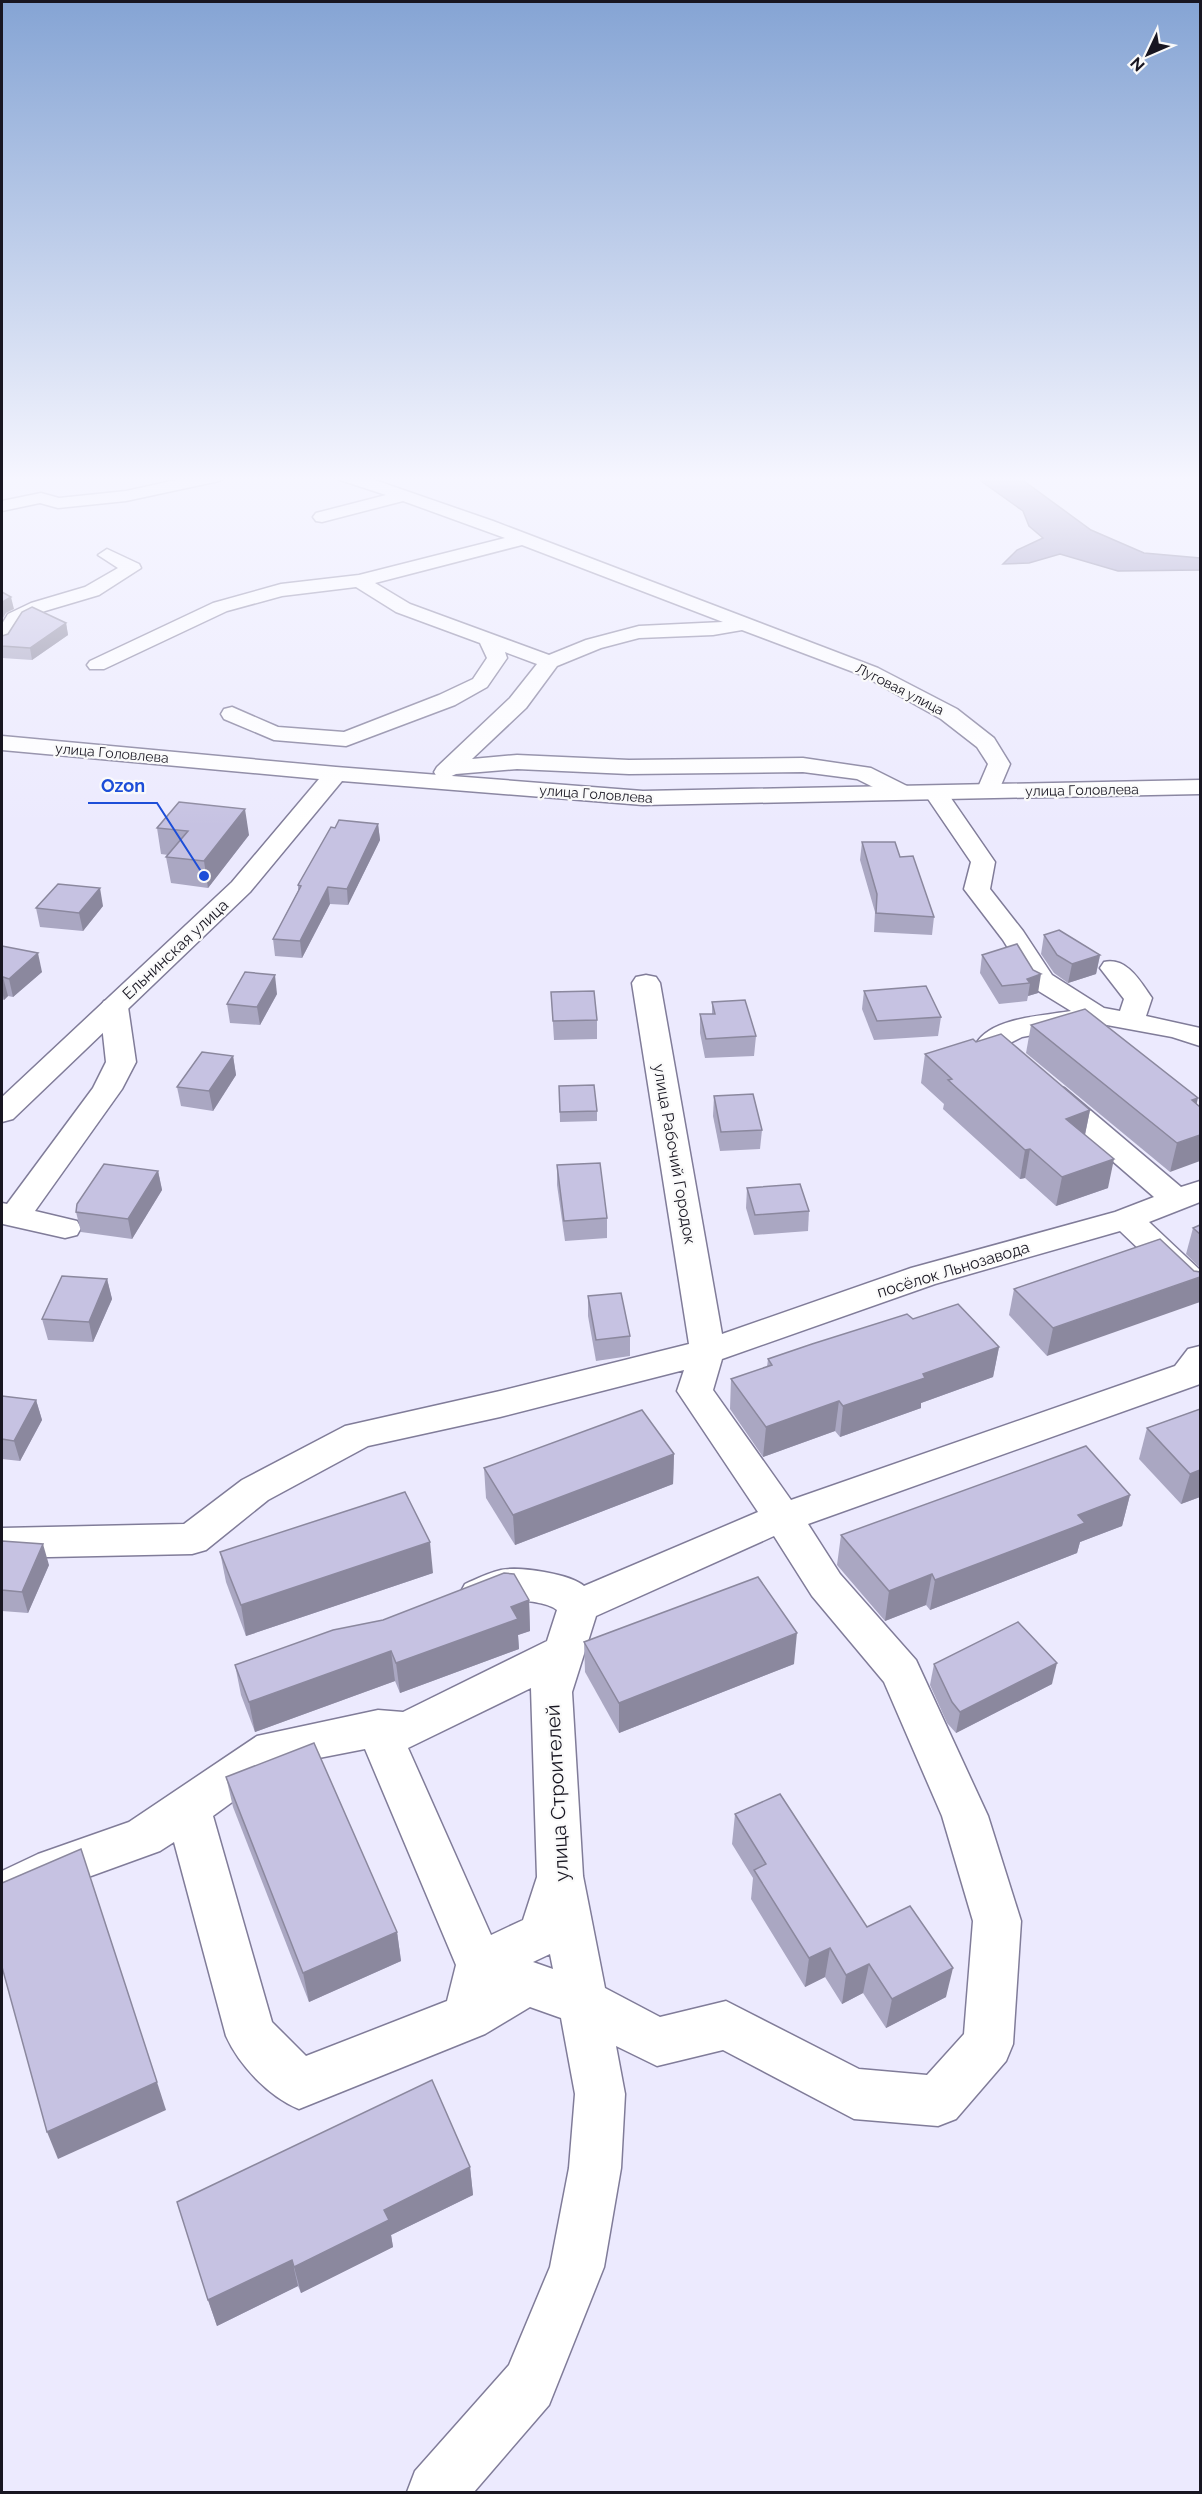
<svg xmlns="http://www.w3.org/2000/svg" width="1202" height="2494" viewBox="0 0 1202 2494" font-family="Raleway,sans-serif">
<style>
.water{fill:#918bb7;stroke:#6d688a;stroke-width:1.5}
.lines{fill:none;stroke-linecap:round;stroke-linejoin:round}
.minor-casing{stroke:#807c99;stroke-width:3}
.major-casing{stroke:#807c99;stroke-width:3}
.minor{fill:#fff;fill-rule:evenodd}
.major{fill:#fff;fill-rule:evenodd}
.wall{fill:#aaa7c2}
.shaded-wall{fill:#8b889e}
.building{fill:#c6c2e2;stroke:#8b889e;stroke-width:1.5}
.labels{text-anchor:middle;stroke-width:4.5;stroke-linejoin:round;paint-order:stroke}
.far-street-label{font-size:14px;fill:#181621;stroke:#fafafa}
.street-label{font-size:16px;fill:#181621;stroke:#fafafa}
.near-street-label{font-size:20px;fill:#181621;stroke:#fafafa}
.leader{fill:none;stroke:#1d4ed8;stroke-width:2}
.callout-dot{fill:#1d4ed8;stroke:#fafafa;stroke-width:2}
.callout-label{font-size:18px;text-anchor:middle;font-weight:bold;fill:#1d4ed8;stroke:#fafafa;stroke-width:4.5;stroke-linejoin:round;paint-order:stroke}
</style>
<rect width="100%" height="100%" fill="#eceafe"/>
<polygon class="water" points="974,476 1017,476 1091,530 1144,553 1200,558 1200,570 1118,571 1060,554 1029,563 1003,564 1017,550 1043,538 1029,526 1023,511"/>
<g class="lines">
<defs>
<g id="minor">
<polygon points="194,476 227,476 219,481 126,501 58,508 40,503 2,511 2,501 41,493 59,498 126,491"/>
<path d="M338,476H363L493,521L878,668L957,709L994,738L1010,764L996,797H980L976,792L988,764L977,747L941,719L864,676L742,630L713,635L639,638L601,648L557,666L526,708L472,759L517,755L629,760L803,758L871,768L911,788L915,793L911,798H895L857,779L803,772L629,774L517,769L456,774L445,779L437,777L434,772L437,767L510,698L537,664L505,652L507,658L487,687L455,705L346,746L274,740L224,719L221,714L224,709L232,707L278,727L344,732L439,695L473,679L487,658L480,643L396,612L356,587L282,596L227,611L104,669H90L87,665L90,661L213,603L281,584L359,575L505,538L403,501L322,522L316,521L313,517L316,513L386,495L340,480ZM522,545L723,622L639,626L586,640L549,655L410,604L375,583Z"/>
<polygon points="107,549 139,564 141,568 99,595 45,611 23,622 9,645 2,647 2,624 8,614 31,603 85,587 118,568 98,555"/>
<path d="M936,786L944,788L995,862L990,889L1023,931L1052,975L1104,1008L1120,1011L1124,999L1100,968L1104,962C1127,957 1140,981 1152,998L1146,1016L1200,1028V1046L1172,1037L1096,1023L1022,1037L1010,1043L1030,1063L1025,1069C1005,1074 988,1058 977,1042C994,1017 1043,1016 1071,1011L1032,987L1003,940L964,889L971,862L924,793L928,788Z"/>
<path d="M646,975L656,977L660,983L722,1334L911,1268L1115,1212L1154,1197L1042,1100L1038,1094L1042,1088L1053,1085L1064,1088L1181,1187L1200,1181V1202L1149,1222L1200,1270V1299L1188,1296L1120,1231L935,1284L722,1359L713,1390L791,1500L1175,1366L1188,1349L1200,1346V1384L808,1524L840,1574L916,1660L988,1816L1021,1921L1013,2044L1006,2061L956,2119L938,2126L854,2119L723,2050L657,2066L616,2046L625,2094L621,2168L604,2267L549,2405L474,2492H407L415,2471L509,2365L550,2267L569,2168L575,2094L561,2018L530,2007L485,2034L299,2109C269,2097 239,2065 226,2036L174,1842L160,1851L69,1884L2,1915V1871L38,1854L129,1822L257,1736L378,1710L403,1712L547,1641L557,1610C548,1602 519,1599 506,1601C486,1604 489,1614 465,1606L459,1595L465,1584C476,1579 488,1573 501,1570C519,1566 571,1574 584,1586L758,1512L677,1391L684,1370L500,1417L368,1446L268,1500L206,1550L192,1554L2,1558V1528L184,1524L242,1480L345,1426L500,1391L689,1344L632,983L636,977ZM774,1536L812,1596L884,1682L942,1816L973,1921L964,2034L927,2075L859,2069L726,2001L660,2017L605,1988L583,1876L572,1692L596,1616ZM531,1688L537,1877L523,1920L491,1935L408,1748ZM365,1749L456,1965L447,2001L306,2056L272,2022L213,1816L283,1765ZM550,1954L553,1969L533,1962Z"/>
<polygon points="114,999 124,1001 128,1007 136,1062 122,1089 35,1211 77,1221 81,1228 77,1235 65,1238 3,1224 2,1203 7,1204 93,1088 106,1062 100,1007 104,1001"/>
</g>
<polygon id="major" points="2,736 336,767 643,791 1200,780 1200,794 643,805 342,781 250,892 13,1119 2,1122 2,1097 232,882 319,779 2,750"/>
</defs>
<use href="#minor" class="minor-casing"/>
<use href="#major" class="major-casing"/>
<use href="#minor" class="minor"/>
<use href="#major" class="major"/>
</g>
<g class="wall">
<polygon points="66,623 68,635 32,660 2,658 2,636"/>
<polygon points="378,824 380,840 348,905 330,904 302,958 275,956 273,939 298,891 298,885 335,828"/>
<polygon points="157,828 249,835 208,888 171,883 166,857 168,855 161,854"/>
<polygon points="862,842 900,857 934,917 932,935 874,932 875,912 860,860"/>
<polygon points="103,906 83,931 40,927 36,908"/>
<polygon points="1044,935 1100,955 1096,974 1068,983 1054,973 1041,954"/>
<polygon points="1017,944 1038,993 1028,996 1027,1001 999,1004 980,973 982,955"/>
<polygon points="2,946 42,972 13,997 8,996 4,1000 2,999"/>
<polygon points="864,991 941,1017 938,1036 874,1040 862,1009"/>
<polygon points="551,992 597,1020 597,1039 554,1040"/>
<polygon points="277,994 260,1025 230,1023 227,1004"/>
<polygon points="712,1002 756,1036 754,1056 705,1058 700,1033 700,1014 712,1014"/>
<polygon points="1031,1025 1197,1104 1170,1172 1026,1053"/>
<polygon points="976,1042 1090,1110 1085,1135 1108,1188 1056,1206 1025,1178 1020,1179 943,1109 944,1104 921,1083 925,1054"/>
<polygon points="233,1056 236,1075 213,1111 181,1106 177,1087"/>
<polygon points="559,1086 597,1111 597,1121 560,1122"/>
<polygon points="714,1096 762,1130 760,1149 720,1151 713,1116"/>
<polygon points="557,1165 607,1218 607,1238 565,1241 557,1185"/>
<polygon points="158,1171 162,1190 132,1239 81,1232 76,1212"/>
<polygon points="747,1188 809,1211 808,1231 754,1235 746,1208"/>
<polygon points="1200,1225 1200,1268 1186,1254 1193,1228"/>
<polygon points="1160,1239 1047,1356 1009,1315 1014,1289"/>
<polygon points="107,1279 112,1299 93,1342 48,1340 42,1319"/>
<polygon points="588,1296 630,1336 630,1356 596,1361 588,1316"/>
<polygon points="913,1319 999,1347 993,1377 921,1403 921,1408 840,1437 835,1431 763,1457 730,1409 731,1379 767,1367 768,1359"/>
<polygon points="2,1396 36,1400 42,1420 20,1461 2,1459"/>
<polygon points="1200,1409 1200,1497 1181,1504 1139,1459 1147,1428"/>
<polygon points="674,1454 673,1484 515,1545 486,1498 484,1468"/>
<polygon points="1130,1495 1122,1526 1080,1542 1077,1553 930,1610 926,1605 885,1621 837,1565 841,1535"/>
<polygon points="2,1541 49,1565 28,1613 2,1611"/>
<polygon points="220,1552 433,1573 246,1636 226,1582"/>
<polygon points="529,1600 530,1631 518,1635 519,1649 400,1693 395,1681 255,1732 241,1695 235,1665"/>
<polygon points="584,1642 794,1664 619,1733 585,1672"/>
<polygon points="934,1664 1052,1684 956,1733 947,1723 930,1685"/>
<polygon points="226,1777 397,1932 401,1961 309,2002 233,1807"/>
<polygon points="735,1814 867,1927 946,1997 886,2028 863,1993 842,2004 825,1977 805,1987 751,1899 753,1878 732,1844"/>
<polygon points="470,2167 473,2195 391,2235 393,2247 301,2293 298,2286 217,2326 208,2300"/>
</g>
<g class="shaded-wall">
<polygon points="11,597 14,609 6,613 2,620 2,604 4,601"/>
<polygon points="66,623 68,635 32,660 30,648"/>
<polygon points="245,809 249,835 208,888 204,861"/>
<polygon points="378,824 380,840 348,905 347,889"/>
<polygon points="328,887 330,904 302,958 300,941"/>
<polygon points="100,888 103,906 83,931 79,913"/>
<polygon points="38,953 42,972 13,997 9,979"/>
<polygon points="1100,955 1096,974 1068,983 1072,964"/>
<polygon points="1041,974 1038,993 1028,996 1030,983 1027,979"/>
<polygon points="275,975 277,994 260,1025 257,1007"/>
<polygon points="3,977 8,996 4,1000 2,991 2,979"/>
<polygon points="233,1056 236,1075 213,1111 209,1091"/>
<polygon points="1198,1098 1191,1127 1192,1100"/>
<polygon points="1090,1110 1084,1139 1066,1119"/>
<polygon points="1200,1135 1200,1161 1170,1172 1177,1143"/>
<polygon points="1030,1149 1025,1178 1020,1179 1025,1150"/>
<polygon points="1114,1159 1108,1188 1056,1206 1062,1177"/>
<polygon points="158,1171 162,1190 132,1239 128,1219"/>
<polygon points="1200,1277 1200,1302 1047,1356 1053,1328"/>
<polygon points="107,1279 112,1299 93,1342 89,1322"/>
<polygon points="999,1347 993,1377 921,1403 921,1408 840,1437 843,1406 923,1374"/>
<polygon points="36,1400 42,1420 20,1461 14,1441"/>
<polygon points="839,1401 835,1431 763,1457 766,1427"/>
<polygon points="674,1454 673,1484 515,1545 513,1515"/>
<polygon points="1200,1470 1200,1497 1181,1504 1190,1474"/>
<polygon points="1130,1495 1122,1526 1080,1542 1077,1553 930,1610 935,1580 1078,1515"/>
<polygon points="430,1542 433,1573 246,1636 241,1605"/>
<polygon points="43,1544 49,1565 28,1613 22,1592"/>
<polygon points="932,1574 926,1605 885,1621 889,1591"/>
<polygon points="529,1600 530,1631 518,1635 519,1649 400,1693 396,1663 511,1607"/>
<polygon points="797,1633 794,1664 619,1733 619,1703"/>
<polygon points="391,1651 395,1681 255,1732 249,1702"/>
<polygon points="1057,1663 1052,1684 956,1733 960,1712"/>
<polygon points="397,1932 401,1961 309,2002 303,1973"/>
<polygon points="830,1948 825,1977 805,1987 809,1958"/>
<polygon points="869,1964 863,1993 842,2004 846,1975"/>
<polygon points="953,1968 946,1997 886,2028 892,1999"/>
<polygon points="157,2082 166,2110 58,2159 47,2132"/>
<polygon points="470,2167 473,2195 391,2235 393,2247 301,2293 294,2267 384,2210"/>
<polygon points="292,2260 298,2286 217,2326 208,2300"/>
</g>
<g class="building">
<polygon points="2,592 11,597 4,601 2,604"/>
<polygon points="32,607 66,623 30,648 2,646 2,636 8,634 22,612"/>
<polygon points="179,802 245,809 204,861 166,857 188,831 157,828"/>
<polygon points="339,820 378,824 347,889 328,887 300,941 273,939 301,886 298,885 331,827 335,828"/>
<polygon points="862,842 895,842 900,857 913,856 934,917 876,913 877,894"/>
<polygon points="58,884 100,888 79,913 36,908"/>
<polygon points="1059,930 1100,955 1072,964 1057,955 1044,935"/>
<polygon points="1017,944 1033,970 1041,974 1027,979 1030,983 1002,986 982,955"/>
<polygon points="2,946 38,953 9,979 3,977 2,979"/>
<polygon points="245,972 275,975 257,1007 227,1004"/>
<polygon points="926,986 941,1017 877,1021 864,991"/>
<polygon points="594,991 597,1020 553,1021 551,992"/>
<polygon points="745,1000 756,1036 706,1039 700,1014 715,1014 712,1002"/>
<polygon points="1085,1009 1198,1098 1192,1100 1200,1107 1200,1135 1177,1143 1031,1025"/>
<polygon points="1001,1034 1090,1110 1066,1119 1114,1159 1062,1177 1030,1149 1025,1150 948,1080 952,1079 925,1054 973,1039 976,1042"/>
<polygon points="202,1052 233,1056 209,1091 177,1087"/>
<polygon points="594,1085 597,1111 560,1112 559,1086"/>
<polygon points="753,1094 762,1130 721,1132 714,1096"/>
<polygon points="600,1163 607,1218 564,1221 557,1165"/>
<polygon points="104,1164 158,1171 128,1219 76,1212 77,1204"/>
<polygon points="800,1184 809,1211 755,1215 747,1188"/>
<polygon points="1200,1225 1200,1234 1193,1228"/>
<polygon points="1160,1239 1194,1271 1200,1272 1200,1277 1053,1328 1014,1289"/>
<polygon points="62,1276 107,1279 89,1322 42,1319"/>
<polygon points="621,1293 630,1336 596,1340 588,1296"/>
<polygon points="958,1304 999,1347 923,1374 925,1378 843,1406 839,1401 766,1427 731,1379 772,1365 768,1359 812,1344 907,1314 913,1319"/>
<polygon points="2,1396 36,1400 14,1441 2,1439"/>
<polygon points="1200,1409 1200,1470 1190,1474 1147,1428"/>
<polygon points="642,1410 674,1454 513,1515 484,1468"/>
<polygon points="1086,1446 1130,1495 1078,1515 1085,1523 935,1580 932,1574 889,1591 841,1535"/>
<polygon points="405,1492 430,1542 241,1605 220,1552"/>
<polygon points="2,1541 43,1544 22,1592 2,1590"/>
<polygon points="504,1573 514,1574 529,1600 511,1607 518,1619 396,1663 391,1651 249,1702 235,1665 333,1630 383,1620"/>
<polygon points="758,1577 797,1633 619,1703 584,1642"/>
<polygon points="1018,1622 1057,1663 960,1712 952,1702 934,1664"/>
<polygon points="314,1743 397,1932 303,1973 226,1777"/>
<polygon points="780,1794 867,1927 910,1906 953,1968 892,1999 869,1964 846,1975 830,1948 809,1958 754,1870 766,1864 735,1814"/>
<polygon points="81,1849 157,2082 47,2132 2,1967 2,1883"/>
<polygon points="432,2080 470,2167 384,2210 389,2220 294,2267 292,2260 208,2300 177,2202"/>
</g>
<linearGradient id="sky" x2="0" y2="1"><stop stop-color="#85a4d4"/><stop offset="0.58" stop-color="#f6f6ff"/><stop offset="1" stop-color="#f6f6ff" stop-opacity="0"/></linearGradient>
<rect width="1202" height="826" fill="url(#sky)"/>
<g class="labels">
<g class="far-street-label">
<text transform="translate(900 689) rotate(27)" y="5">Луговая улица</text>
<text transform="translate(112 753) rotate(5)" y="5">улица Головлева</text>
<text transform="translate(1082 790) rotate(-1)" y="5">улица Головлева</text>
<text transform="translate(596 794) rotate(4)" y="5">улица Головлева</text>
</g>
<g class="street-label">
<text transform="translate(175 949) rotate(-43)" y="6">Ельнинская улица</text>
<text transform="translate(675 1154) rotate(80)" y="6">улица Рабочий Городок</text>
<text transform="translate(953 1269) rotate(-17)" y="6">посёлок Льнозавода</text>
</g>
<g class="near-street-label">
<text transform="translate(557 1793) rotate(-93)" y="7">улица Строителей</text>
</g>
</g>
<path class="leader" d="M204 876L157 803H88"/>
<circle class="callout-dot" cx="204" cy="876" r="6"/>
<g class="callout-label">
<text x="123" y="792">Ozon</text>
</g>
<rect width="1202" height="2494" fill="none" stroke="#181621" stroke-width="6"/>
<g transform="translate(1148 54) rotate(226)" stroke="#fafafa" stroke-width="4.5" paint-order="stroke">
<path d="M0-4.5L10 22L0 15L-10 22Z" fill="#181621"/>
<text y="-9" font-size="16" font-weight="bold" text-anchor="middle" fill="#181621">N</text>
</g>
</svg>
